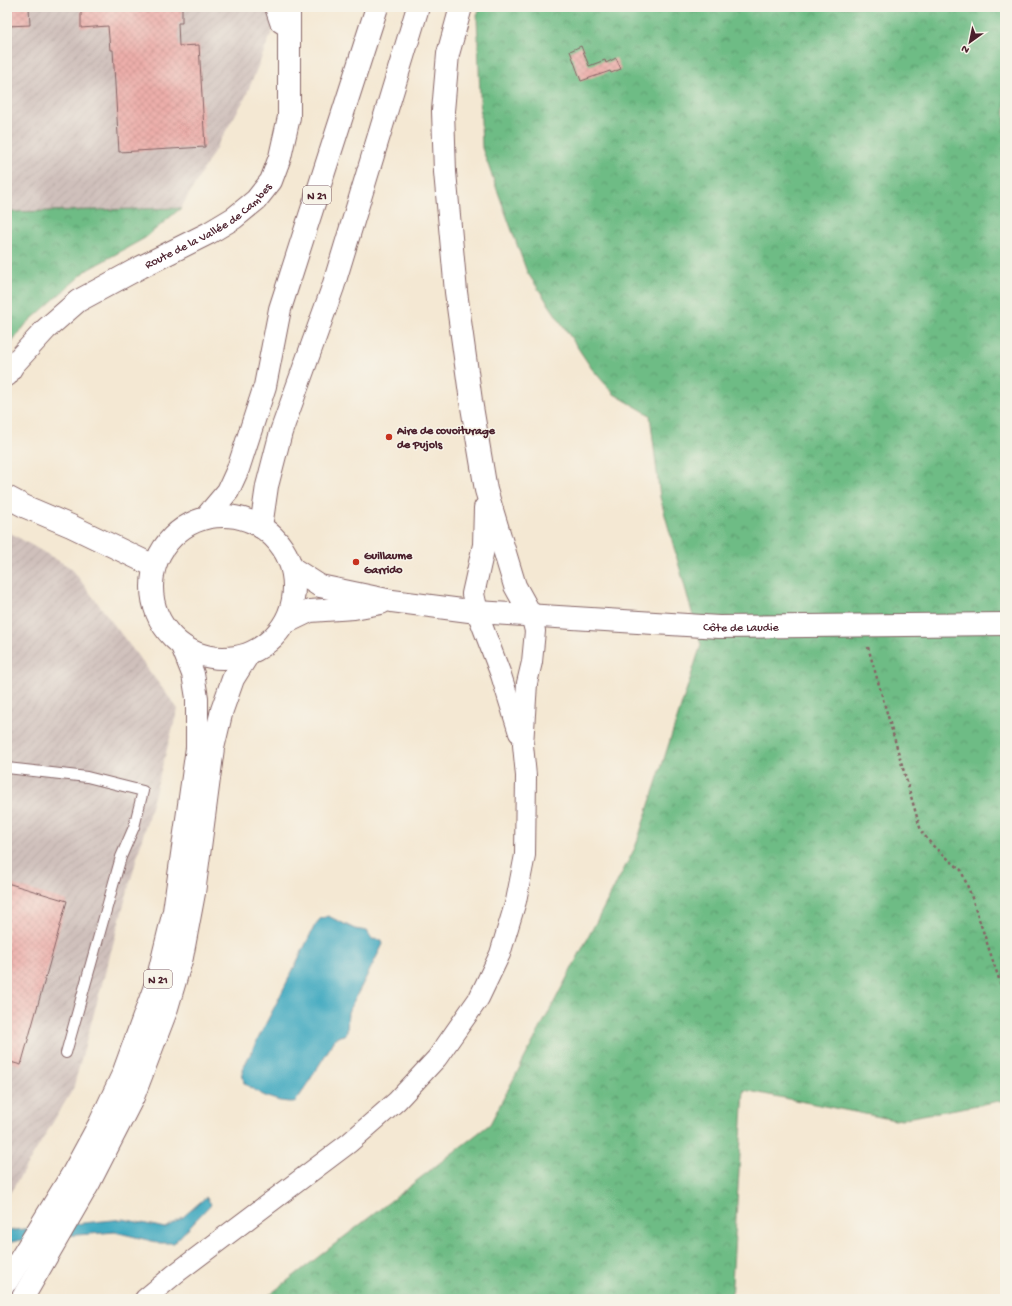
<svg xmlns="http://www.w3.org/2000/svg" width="1012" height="1306" viewBox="0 0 1012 1306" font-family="'Gochi Hand',sans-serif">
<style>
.industrial{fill:url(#industrial-furrows)}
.forest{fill:url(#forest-crowns);stroke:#5c6e58}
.water{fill:#40a9c0;stroke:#456476}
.building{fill:url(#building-cross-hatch)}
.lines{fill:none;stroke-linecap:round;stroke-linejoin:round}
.lane-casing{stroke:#866566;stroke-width:12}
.street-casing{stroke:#866566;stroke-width:22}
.secondary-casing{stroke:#866566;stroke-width:24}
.highway-casing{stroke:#866566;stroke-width:24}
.path{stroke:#866566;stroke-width:2.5;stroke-dasharray:3 3;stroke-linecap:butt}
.lane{stroke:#fff;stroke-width:10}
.street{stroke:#fff;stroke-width:20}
.secondary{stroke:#fff;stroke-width:22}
.highway{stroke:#fff;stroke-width:22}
.poi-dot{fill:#c8321e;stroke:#f7f3e8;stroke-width:1.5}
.labels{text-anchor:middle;stroke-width:3;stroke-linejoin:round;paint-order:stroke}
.shield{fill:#f7f3e8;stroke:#7e5f64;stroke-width:1}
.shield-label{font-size:11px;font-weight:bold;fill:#4a1f2b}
.street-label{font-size:12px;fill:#4a1f2b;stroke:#f7f3e8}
.poi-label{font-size:12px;font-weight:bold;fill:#4a1f2b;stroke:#f7f3e8;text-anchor:start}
</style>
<defs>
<pattern id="industrial-furrows" width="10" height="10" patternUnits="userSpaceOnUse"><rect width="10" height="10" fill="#cfc0bb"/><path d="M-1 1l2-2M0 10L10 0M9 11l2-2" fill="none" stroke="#b3a5a1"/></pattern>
<pattern id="forest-crowns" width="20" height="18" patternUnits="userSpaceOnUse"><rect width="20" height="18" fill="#6ebc85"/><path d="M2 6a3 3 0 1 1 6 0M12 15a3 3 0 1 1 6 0" fill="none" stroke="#5c986d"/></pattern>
<pattern id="building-cross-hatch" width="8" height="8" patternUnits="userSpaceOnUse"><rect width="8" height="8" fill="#ecaeaa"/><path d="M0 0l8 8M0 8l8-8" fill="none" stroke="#cc9592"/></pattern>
</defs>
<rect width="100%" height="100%" fill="#f7f3e8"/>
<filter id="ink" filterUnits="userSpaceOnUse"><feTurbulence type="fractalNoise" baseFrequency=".025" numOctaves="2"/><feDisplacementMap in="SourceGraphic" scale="8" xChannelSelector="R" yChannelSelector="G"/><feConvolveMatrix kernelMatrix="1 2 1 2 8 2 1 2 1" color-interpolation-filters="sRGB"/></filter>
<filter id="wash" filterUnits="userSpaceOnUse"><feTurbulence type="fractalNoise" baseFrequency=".012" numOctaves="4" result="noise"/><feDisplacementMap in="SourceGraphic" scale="16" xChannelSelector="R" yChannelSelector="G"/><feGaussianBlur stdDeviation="0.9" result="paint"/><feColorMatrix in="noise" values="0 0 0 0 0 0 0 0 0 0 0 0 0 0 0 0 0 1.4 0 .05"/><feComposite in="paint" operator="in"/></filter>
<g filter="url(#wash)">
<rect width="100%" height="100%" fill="#f4e8d3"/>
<g class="industrial">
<polygon points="7,7 282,7 245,98 181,208 7,212"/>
<polygon points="7,531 71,568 178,709 73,1089 7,1198"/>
</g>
<g class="forest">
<polygon points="480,7 1005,7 1005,1100 895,1120 744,1090 731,1299 264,1299 490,1124 635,848 701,645 660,497 650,415 614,394 592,369 527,272 482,148 477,16"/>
<polygon points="181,208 145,238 87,270 26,324 7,349 7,212"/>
</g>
<g class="water">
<path d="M328,916L355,929L367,931L372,939L382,940L383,944L372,966L348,1012L347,1032L344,1035L340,1036L336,1038L301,1094L295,1102C276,1103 258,1094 244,1083L242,1070L280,996L315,925L320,919Z"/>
<polygon points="206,1197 211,1204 174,1243 160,1243 115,1232 26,1239 7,1243 7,1231 14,1230 123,1219 165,1228 183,1217"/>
</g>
<g id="blocks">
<g class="building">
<polygon points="7,7 29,7 30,25 7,26"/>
<polygon points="81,7 182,7 182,23 178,23 179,46 199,45 205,147 119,152 113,50 110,50 108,26 81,28"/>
<polygon points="581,46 589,66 605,60 606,63 616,58 621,69 611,73 610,71 581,81 570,51"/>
<polygon points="7,883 67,901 21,1065 7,1061"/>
</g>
</g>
</g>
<g filter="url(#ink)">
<use href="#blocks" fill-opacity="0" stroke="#866566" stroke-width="1"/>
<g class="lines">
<defs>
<polyline id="lane" points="7,768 87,777 143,791 134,827 121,857 66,1053"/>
<g id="street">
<polyline points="275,7 280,22 289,28"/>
<polyline points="477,612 501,675 519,733"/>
<polyline points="145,1299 175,1274 349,1143 397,1101 437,1058 479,998 500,954 516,901 525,855 526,776 523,745 527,683 532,662 535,631 531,615"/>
</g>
<g id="secondary">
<polyline points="461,7 448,54 443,111 445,172 456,292 471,401 486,490 515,586 531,615"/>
<path id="s1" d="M7,375L13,365L46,329L78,301L141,267L209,233L234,218L256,200L271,181L280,157L289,117V7"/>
<polyline points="7,497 26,507 71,526 154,566"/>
<path id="s2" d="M292,568L320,586L392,601L477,612L719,627L1005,624"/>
<polyline points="477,612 473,594 484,545 485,508"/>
<polyline points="285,623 310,611 354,608 381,603"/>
</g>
<g id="highway">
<circle cx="223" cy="587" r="71"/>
<polyline points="206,517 228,491 238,469 265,386 280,309 377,7"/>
<polyline points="261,527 267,486 281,432 333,287 418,7"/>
<polyline points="7,1281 73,1173 100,1123 123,1074 157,981 174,911 197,748 197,698 193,674 182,646"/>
<polyline points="22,1299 89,1183 133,1097 166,1011 182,957 194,893 213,748 222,710 233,679 248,655"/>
</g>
</defs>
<use href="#lane" class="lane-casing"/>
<use href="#street" class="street-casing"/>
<use href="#secondary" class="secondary-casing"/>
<use href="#highway" class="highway-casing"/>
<polyline class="path" points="868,647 921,831 932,845 961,870 971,895 1005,997"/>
<use href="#lane" class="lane"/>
<use href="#street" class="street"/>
<use href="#secondary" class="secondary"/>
<use href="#highway" class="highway"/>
</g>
</g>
<g class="poi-dot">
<circle cx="389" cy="437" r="4"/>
<circle cx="356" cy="562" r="4"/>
</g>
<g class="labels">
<g class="shield">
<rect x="303" y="186" width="28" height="18" rx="3"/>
<rect x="144" y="970" width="28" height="18" rx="3"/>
</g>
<g class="shield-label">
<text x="317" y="199">N 21</text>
<text x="158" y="983">N 21</text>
</g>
<g class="street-label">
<text dy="4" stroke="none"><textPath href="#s1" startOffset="254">Route de la Vallée de Cambes</textPath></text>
<text dy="4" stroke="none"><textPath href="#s2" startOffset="457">Côte de Laudie</textPath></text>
</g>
<g class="poi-label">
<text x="397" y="434">Aire de covoiturage<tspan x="397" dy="14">de Pujols</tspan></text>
<text x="364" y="559">Guillaume<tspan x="364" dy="14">Garrido</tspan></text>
</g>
</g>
<rect width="1012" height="1306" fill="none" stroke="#f7f3e8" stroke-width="24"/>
<g transform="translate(970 42) rotate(213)" stroke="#f7f3e8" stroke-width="3" paint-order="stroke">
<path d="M0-3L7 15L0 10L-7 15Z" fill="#4a1f2b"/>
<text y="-6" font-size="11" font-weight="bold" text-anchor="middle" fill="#4a1f2b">N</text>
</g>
</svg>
